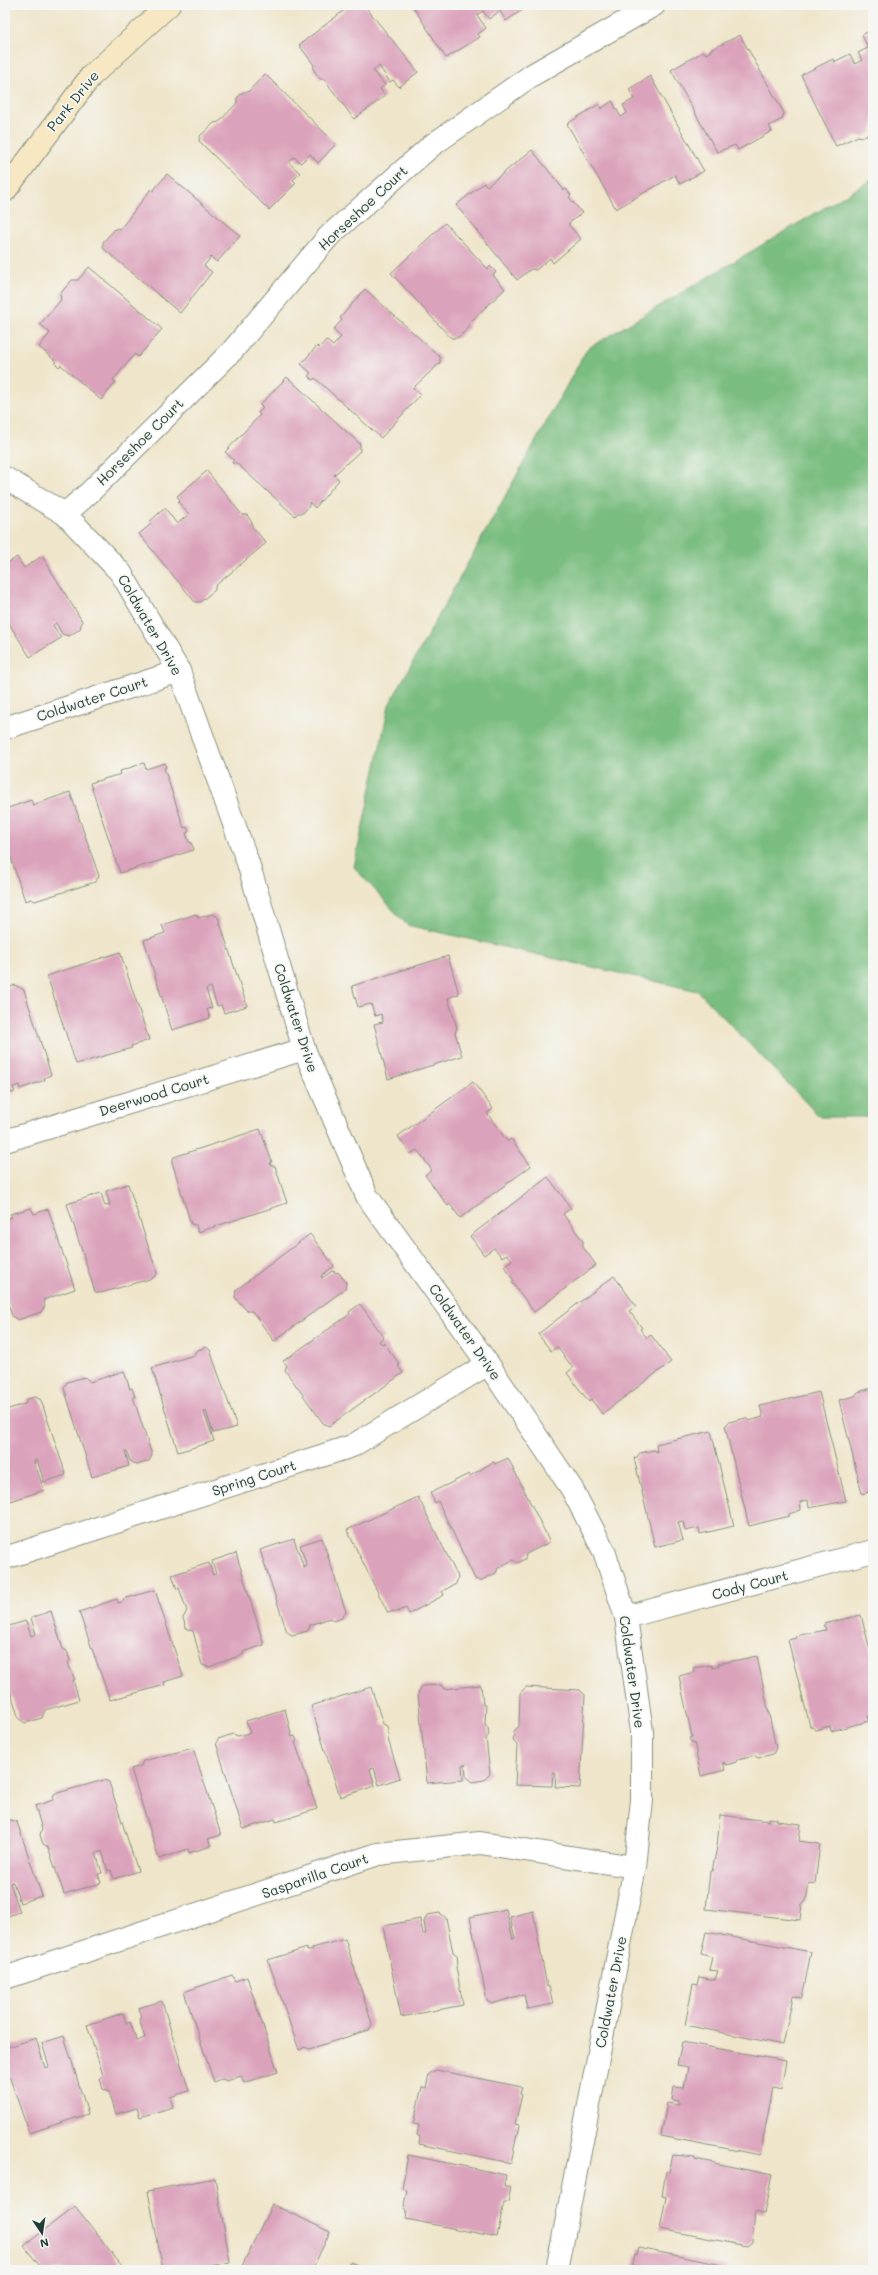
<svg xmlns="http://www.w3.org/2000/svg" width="878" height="2275" viewBox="0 0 878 2275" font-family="Mali,sans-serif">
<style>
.forest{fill:#7abd80;stroke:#4c7d5a}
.building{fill:#dba2bb}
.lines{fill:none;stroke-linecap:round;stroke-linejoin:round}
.street-casing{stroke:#87917f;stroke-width:24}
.secondary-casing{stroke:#87917f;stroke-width:24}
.street{stroke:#fff;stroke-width:22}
.secondary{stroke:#f7e8c3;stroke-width:22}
.labels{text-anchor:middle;stroke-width:3.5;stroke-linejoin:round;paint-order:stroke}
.street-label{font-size:14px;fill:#1f3d34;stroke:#f6f6f2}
</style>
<rect width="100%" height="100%" fill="#f6f6f2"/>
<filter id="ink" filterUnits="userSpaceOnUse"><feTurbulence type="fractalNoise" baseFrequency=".025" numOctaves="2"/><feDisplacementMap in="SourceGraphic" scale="8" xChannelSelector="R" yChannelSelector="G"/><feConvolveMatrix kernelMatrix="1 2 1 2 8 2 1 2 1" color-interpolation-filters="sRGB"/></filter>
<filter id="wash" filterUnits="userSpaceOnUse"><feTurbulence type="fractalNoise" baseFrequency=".012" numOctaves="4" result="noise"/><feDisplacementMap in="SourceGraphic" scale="16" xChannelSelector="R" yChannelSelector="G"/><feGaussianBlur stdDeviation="0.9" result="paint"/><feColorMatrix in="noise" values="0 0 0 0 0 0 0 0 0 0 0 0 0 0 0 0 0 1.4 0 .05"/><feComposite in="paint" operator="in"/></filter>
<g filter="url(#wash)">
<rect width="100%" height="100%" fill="#efe5ca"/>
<polygon class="forest" points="873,179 873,1117 820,1117 698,991 407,925 354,867 389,705 587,349"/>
<g id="blocks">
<g class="building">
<polygon points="351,5 364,5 418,72 399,87 393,80 390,82 379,66 373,71 385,85 380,89 385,96 354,119 324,79 320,79 313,69 314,65 299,45"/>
<polygon points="412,5 526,5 527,7 506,21 500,11 489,19 483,11 477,15 486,28 478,34 480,37 446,58"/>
<polygon points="873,29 873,130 872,128 871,133 862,137 858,136 836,146 801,75 833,59 834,62 850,54 855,64 862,60 858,53 868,48 862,35"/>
<polygon points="740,35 784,113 782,119 769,126 772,131 738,150 735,145 717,152 671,70 704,51 706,54 711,51 710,50"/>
<polygon points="265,74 336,144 318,163 310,154 301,163 294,157 289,163 300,173 293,180 296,183 269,210 199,141 200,136 214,123 219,122 237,103 237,98 243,92 248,92"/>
<polygon points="650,76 704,171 680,184 675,175 616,209 567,124 599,104 601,109 612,101 621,117 627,113 623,105 634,99 629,89"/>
<polygon points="532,150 564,190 566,189 571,195 569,197 582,213 568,224 581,239 553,263 550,258 536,270 531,269 517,280 456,205 484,183 487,186"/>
<polygon points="167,174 240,236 217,262 211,257 204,266 212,272 180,313 103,248 103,242 115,229 121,228 151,189 153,191"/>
<polygon points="445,223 488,269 490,266 496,272 493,275 505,289 469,323 469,328 457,338 451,338 391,273"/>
<polygon points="89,267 162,329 138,357 135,354 113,380 116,382 101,400 61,365 59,367 55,363 57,362 39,347 50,333 40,324 61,300 60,294 72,280 78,280"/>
<polygon points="365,289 440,357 440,363 413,388 421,394 381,438 315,378 313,380 308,376 311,373 301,364 317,346 319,348 326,340 333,346 341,337 333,330 342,320 340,318"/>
<polygon points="287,377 360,444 360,451 334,475 339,480 315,508 309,502 309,506 303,513 298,513 295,516 235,462 233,464 232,462 234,460 225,452 260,415 258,413 263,408 260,405"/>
<polygon points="207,471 242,515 247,515 252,523 252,526 266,543 215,586 215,590 200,602 195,602 139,534 151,524 149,522 165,508 177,524 189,514 178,502 180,500 177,496"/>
<polygon points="42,556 82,621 80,629 69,636 62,634 56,623 53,625 61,638 30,657 5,617 5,565 17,557 24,568"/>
<polygon points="144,763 146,769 165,763 166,768 164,768 184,828 187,827 189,832 186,833 189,842 191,842 194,850 120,873 90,783 121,774 120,771"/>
<polygon points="70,792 99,876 95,882 35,901 31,899 25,901 5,840 5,809 31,800 33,805"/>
<polygon points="196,914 198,918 213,914 218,917 247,1006 224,1013 221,1005 217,1006 211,987 206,989 212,1008 207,1009 210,1018 172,1030 144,940 165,933 162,925"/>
<polygon points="120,952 149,1040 131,1046 132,1048 76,1064 47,976"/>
<polygon points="448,956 459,994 448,998 457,1028 455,1033 462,1056 388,1079 374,1024 383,1022 381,1014 375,1016 371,1004 358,1007 352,986"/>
<polygon points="15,985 24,990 51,1075 44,1078 45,1080 20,1089 19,1085 13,1087 15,1092 5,1095 5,989"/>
<polygon points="473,1082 493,1109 487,1113 507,1141 511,1139 531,1166 460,1218 450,1204 448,1206 425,1175 432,1170 417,1150 410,1154 398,1136"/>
<polygon points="260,1129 272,1162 270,1162 271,1166 275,1166 287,1203 198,1232 196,1225 191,1224 172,1162 174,1157"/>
<polygon points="548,1177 571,1208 563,1214 583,1241 583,1247 596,1265 534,1312 512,1282 514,1281 504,1266 512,1260 507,1254 502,1257 494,1248 484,1255 470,1236"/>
<polygon points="128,1184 157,1273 153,1278 101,1293 95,1292 67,1204 101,1193 105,1206 110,1205 106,1191"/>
<polygon points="31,1208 34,1214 48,1209 75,1289 43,1300 45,1306 41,1312 18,1320 12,1316 5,1294 5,1219 12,1217 10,1214"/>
<polygon points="310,1234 334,1266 321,1276 322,1278 332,1271 339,1273 346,1282 345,1289 274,1341 252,1311 247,1311 235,1297 236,1290"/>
<polygon points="614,1276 636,1306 629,1311 642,1328 640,1329 647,1338 651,1335 671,1362 602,1414 591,1399 589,1402 567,1373 573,1368 557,1347 551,1351 538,1334"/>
<polygon points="360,1304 384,1337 379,1341 382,1344 384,1343 400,1365 398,1366 403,1373 329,1426 323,1423 285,1370 287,1365 283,1361 350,1314 349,1312"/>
<polygon points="206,1347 210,1350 237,1427 213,1433 206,1411 204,1412 214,1441 178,1452 152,1368 194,1355 196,1351"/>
<polygon points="124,1371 130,1389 132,1388 135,1397 133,1397 152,1455 149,1461 137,1465 130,1461 127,1451 125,1451 129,1466 92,1477 64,1388 67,1382 85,1377 90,1382"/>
<polygon points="873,1388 873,1491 862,1494 839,1400 855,1396 858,1392"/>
<polygon points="819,1392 846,1501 809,1508 808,1500 800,1502 801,1510 789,1514 789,1516 749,1526 725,1426 729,1422 746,1418 749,1421 763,1417 760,1406"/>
<polygon points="36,1397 41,1400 66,1475 44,1482 37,1460 34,1461 44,1490 8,1502 5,1493 5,1410 25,1404 27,1399"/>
<polygon points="711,1431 734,1526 700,1534 699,1528 685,1531 683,1521 678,1522 683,1540 655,1547 634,1458 637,1457 640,1453 654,1450 657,1452 656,1444"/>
<polygon points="508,1458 550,1542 526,1554 525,1559 517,1563 513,1560 498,1568 496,1573 480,1581 475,1579 438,1501 435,1503 430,1493 469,1474 470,1476 493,1462 495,1464"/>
<polygon points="418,1497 458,1577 456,1584 442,1591 444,1595 409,1614 406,1608 397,1612 393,1611 388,1613 347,1530"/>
<polygon points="322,1538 346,1612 342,1618 334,1621 330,1618 310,1625 308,1631 292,1635 287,1632 260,1550 294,1539 304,1568 307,1566 300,1545"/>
<polygon points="236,1553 264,1645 243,1652 244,1654 209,1667 202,1665 193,1631 186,1628 183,1618 187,1611 179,1588 177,1589 172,1575 209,1563 213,1575 216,1574 212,1561"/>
<polygon points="155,1590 183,1676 164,1682 165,1685 110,1700 79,1612 117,1599 118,1603 124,1601 123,1599"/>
<polygon points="51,1611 63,1649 67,1651 70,1660 68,1663 75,1680 73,1680 79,1700 45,1710 42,1718 25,1723 19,1719 5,1674 5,1627 26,1621 31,1636 36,1634 31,1618"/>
<polygon points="861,1615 873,1661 873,1715 868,1716 869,1721 831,1731 830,1726 816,1730 810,1726 788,1640 796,1638 795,1636 826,1630 824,1624"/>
<polygon points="757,1656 776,1748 773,1754 758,1758 754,1755 738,1759 736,1762 727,1765 723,1762 725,1770 701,1776 694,1742 691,1742 689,1738 692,1737 679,1676 694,1672 693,1668 712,1665 712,1668 719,1666 718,1664"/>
<polygon points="441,1685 444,1689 481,1685 483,1705 486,1705 485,1724 488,1727 489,1735 486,1738 490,1774 484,1780 472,1782 466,1777 465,1764 462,1765 463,1780 427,1783 418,1693 422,1686"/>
<polygon points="371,1687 383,1724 387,1726 389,1736 388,1739 400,1778 379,1785 374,1768 370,1769 375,1786 340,1797 311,1706"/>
<polygon points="526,1687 580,1690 585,1695 580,1788 555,1787 556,1774 553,1773 552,1786 515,1785 517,1745 513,1741 514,1731 519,1726 520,1693"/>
<polygon points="285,1709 292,1737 295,1736 297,1741 295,1742 317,1809 276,1822 275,1819 243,1829 216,1743 218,1739 233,1734 238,1736 250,1733 246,1721"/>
<polygon points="193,1748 221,1835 208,1839 211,1846 189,1853 188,1849 159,1859 131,1769 141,1766 143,1761"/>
<polygon points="104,1780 109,1782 138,1871 114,1879 111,1870 108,1871 102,1851 96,1853 102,1873 98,1874 101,1883 64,1894 48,1847 43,1844 40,1835 42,1829 35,1806 53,1800 54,1794"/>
<polygon points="720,1815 769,1821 769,1818 777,1819 777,1821 801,1824 799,1841 820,1844 815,1884 809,1883 806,1901 802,1904 800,1920 706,1909 710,1871 712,1871 717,1847"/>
<polygon points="11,1820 17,1822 42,1896 20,1903 13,1882 10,1883 20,1912 5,1917 5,1822"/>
<polygon points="506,1909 513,1939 515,1938 510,1917 533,1911 547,1987 549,1986 553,2004 527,2009 524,1994 492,2004 487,2001 470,1917"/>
<polygon points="440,1913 446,1918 453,1952 457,1955 458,1964 456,1967 463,2005 401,2017 383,1926 420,1919 423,1934 426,1934 424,1922 427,1915"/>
<polygon points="706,1932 811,1952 802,1998 793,1996 783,2045 685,2025 693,1984 697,1985 699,1977 715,1980 718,1971 709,1970 712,1957 701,1954"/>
<polygon points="345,1939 372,2024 369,2030 309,2049 305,2047 299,2050 268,1960 307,1948 307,1951 313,1950 312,1948"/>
<polygon points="232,1975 235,1981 247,1977 278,2072 244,2083 241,2076 227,2081 222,2079 214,2082 184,1992"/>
<polygon points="162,2001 189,2091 170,2097 173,2107 140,2117 137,2108 116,2114 109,2092 103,2089 100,2079 103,2075 87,2025 123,2013 126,2023 130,2022 137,2041 145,2038 139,2019 141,2018 138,2008"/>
<polygon points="64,2036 88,2114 29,2133 5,2064 5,2048 36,2038 45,2068 49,2066 42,2043"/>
<polygon points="682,2042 786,2061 781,2090 773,2088 760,2155 661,2136 667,2103 679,2105 679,2101 672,2100 674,2087 684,2088 688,2067 677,2065"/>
<polygon points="436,2070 522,2087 520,2094 522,2095 515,2124 519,2125 511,2163 419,2144 420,2137 417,2135 419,2125 413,2124 422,2087 426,2088 429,2074"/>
<polygon points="408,2155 506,2175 504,2187 511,2187 508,2202 504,2202 497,2237 406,2219 407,2211 404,2205 407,2190 402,2189"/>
<polygon points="673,2155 695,2157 695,2159 772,2175 764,2214 755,2212 752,2242 747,2246 660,2229 666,2197 662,2196 666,2171 669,2172"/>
<polygon points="215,2178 230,2262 189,2270 163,2270 148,2191"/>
<polygon points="272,2204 330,2232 312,2270 240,2270"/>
<polygon points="75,2206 125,2270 43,2270 24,2246"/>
<polygon points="639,2248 727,2266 729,2270 632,2270 635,2255 637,2255"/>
<polygon points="350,2262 370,2270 346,2270"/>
</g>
</g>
</g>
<g filter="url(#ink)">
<use href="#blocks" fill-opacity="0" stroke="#87917f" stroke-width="1"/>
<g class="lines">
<defs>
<g id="street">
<polyline points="5,478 65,514 121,573 179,671 248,863 304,1049 367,1196 488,1364 572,1489 604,1551 626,1617 642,1732 642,1800 635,1867 557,2270"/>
<polyline points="65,514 90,492 232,351 329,236 431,146 532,75 654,5"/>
<polyline points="5,728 179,671"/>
<polyline points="5,1141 304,1049"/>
<polyline points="5,1558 352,1446 488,1364"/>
<polyline points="626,1617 873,1551"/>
<polyline points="5,1978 378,1854 480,1843 635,1867"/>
</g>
<polyline id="secondary" points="5,191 91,76 169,5"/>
</defs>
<use href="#street" class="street-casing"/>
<use href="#secondary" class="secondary-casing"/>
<use href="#street" class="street"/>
<use href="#secondary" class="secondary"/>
</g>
</g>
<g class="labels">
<g class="street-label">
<text transform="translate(73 101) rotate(-51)" y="5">Park Drive</text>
<text transform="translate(363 208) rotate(-43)" y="5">Horseshoe Court</text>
<text transform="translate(140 442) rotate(-45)" y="5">Horseshoe Court</text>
<text transform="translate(150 625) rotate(60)" y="5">Coldwater Drive</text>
<text transform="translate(92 699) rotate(-18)" y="5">Coldwater Court</text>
<text transform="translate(296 1018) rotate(72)" y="5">Coldwater Drive</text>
<text transform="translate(154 1095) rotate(-17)" y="5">Deerwood Court</text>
<text transform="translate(465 1332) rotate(55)" y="5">Coldwater Drive</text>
<text transform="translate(254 1478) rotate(-18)" y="5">Spring Court</text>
<text transform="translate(750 1585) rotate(-15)" y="5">Cody Court</text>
<text transform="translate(632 1672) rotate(82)" y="5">Coldwater Drive</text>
<text transform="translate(315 1876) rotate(-19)" y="5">Sasparilla Court</text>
<text transform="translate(611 1992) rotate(-79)" y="5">Coldwater Drive</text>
</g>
</g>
<rect width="878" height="2275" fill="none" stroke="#f6f6f2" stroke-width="20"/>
<g transform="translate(42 2233) rotate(167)" stroke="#f6f6f2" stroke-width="3" paint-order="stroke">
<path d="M0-3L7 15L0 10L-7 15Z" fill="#1f3d34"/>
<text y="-6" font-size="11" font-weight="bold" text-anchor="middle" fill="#1f3d34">N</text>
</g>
</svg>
